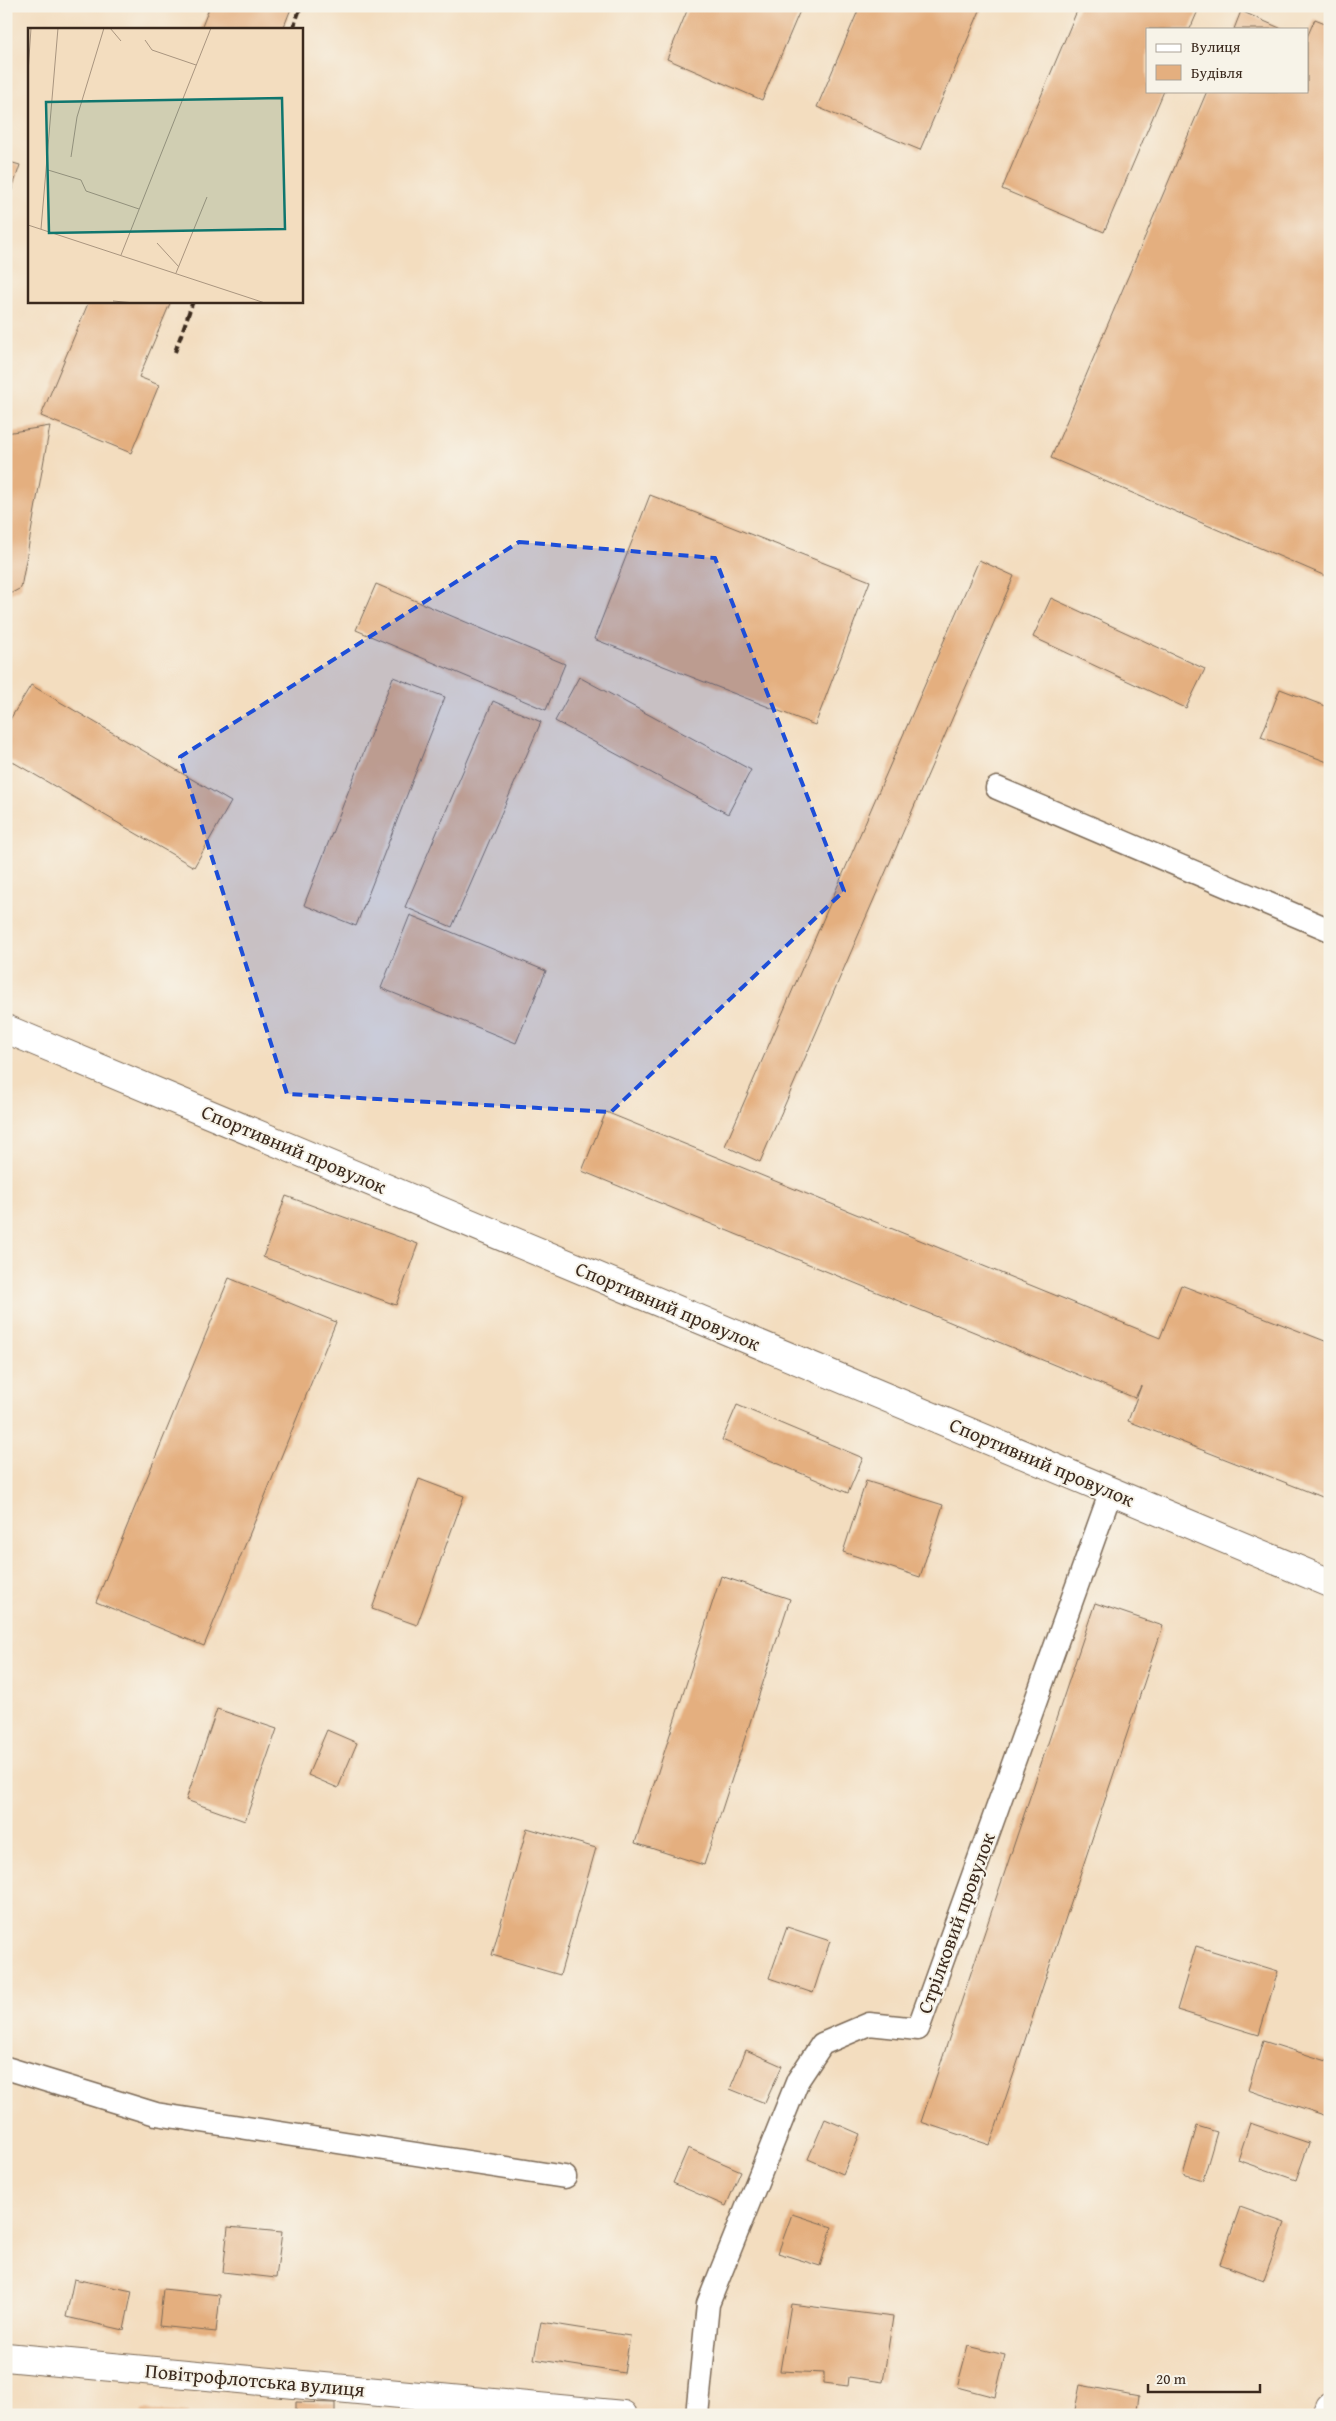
<svg xmlns="http://www.w3.org/2000/svg" width="1336" height="2421" viewBox="0 0 1336 2421" font-family="'Gentium Book Plus',serif">
<style>
.building{fill:#e4af7f}
.lines{fill:none;stroke-linecap:round;stroke-linejoin:round}
.service-casing{stroke:#7b6956;stroke-width:25}
.minor-casing{stroke:#7b6956;stroke-width:30}
.service{stroke:#fff;stroke-width:22}
.minor{stroke:#fff;stroke-width:28}
.rail{stroke:#3b2a1e;stroke-width:4;stroke-dasharray:8 4;stroke-linecap:butt}
.marked{fill:#1d4ed8;fill-opacity:0.2;stroke:#1d4ed8;stroke-width:4;stroke-dasharray:10 6;stroke-linejoin:round}
.labels{text-anchor:middle;stroke-width:4;stroke-linejoin:round;paint-order:stroke}
.street-label{font-size:20px;fill:#3b2a1e;stroke:#f7f3e8}
.inset-road{fill:none;stroke:#a9957f;stroke-width:1}
.view{fill:#0f766e;fill-opacity:0.15;stroke:#0f766e;stroke-width:2.5}
.inset-edge{fill:none;stroke:#3b2a1e;stroke-width:2.5}
</style>
<rect width="100%" height="100%" fill="#f7f3e8"/>
<filter id="ink" filterUnits="userSpaceOnUse"><feTurbulence type="fractalNoise" baseFrequency=".02" numOctaves="2"/><feDisplacementMap in="SourceGraphic" scale="10" xChannelSelector="R" yChannelSelector="G"/><feConvolveMatrix kernelMatrix="1 2 1 2 8 2 1 2 1" color-interpolation-filters="sRGB"/></filter>
<filter id="wash" filterUnits="userSpaceOnUse"><feTurbulence type="fractalNoise" baseFrequency=".0096" numOctaves="4" result="noise"/><feDisplacementMap in="SourceGraphic" scale="20" xChannelSelector="R" yChannelSelector="G"/><feGaussianBlur stdDeviation="1.12" result="paint"/><feColorMatrix in="noise" values="0 0 0 0 0 0 0 0 0 0 0 0 0 0 0 0 0 1.4 0 .05"/><feComposite in="paint" operator="in"/></filter>
<g filter="url(#wash)">
<rect width="100%" height="100%" fill="#f3ddbf"/>
<g id="blocks">
<g class="building">
<polygon points="210,6 292,6 283,29 201,29"/>
<polygon points="689,6 802,6 762,100 667,59"/>
<polygon points="860,6 982,6 920,150 817,107"/>
<polygon points="1079,6 1200,6 1190,29 1147,29 1147,91 1164,91 1104,232 1002,189"/>
<polygon points="1241,11 1282,29 1234,29"/>
<polygon points="1315,19 1330,25 1330,578 1051,458 1207,91 1307,91 1307,37"/>
<polygon points="6,161 20,165 7,205 6,205"/>
<polygon points="89,301 171,301 139,377 159,385 131,453 41,416"/>
<polygon points="50,426 21,588 6,596 6,433"/>
<polygon points="650,495 870,581 815,725 594,639"/>
<polygon points="979,560 1014,576 760,1162 725,1146"/>
<polygon points="376,584 565,664 546,710 356,630"/>
<polygon points="1051,598 1205,669 1186,708 1033,637"/>
<polygon points="393,677 445,697 356,926 304,905"/>
<polygon points="579,677 751,770 728,814 555,721"/>
<polygon points="31,685 231,802 194,867 6,758 6,726"/>
<polygon points="1280,689 1330,708 1330,763 1261,737"/>
<polygon points="493,701 541,722 452,927 405,907"/>
<polygon points="410,915 546,971 516,1043 381,988"/>
<polygon points="606,1112 1160,1338 1181,1285 1330,1343 1330,1500 1128,1421 1141,1386 1135,1398 582,1171"/>
<polygon points="286,1196 418,1244 396,1305 263,1257"/>
<polygon points="229,1278 336,1322 204,1646 96,1602"/>
<polygon points="737,1405 863,1458 848,1493 722,1440"/>
<polygon points="419,1479 464,1496 417,1625 372,1609"/>
<polygon points="866,1481 943,1505 920,1577 843,1552"/>
<polygon points="721,1576 790,1599 704,1865 635,1843"/>
<polygon points="1095,1603 1163,1626 990,2145 921,2122"/>
<polygon points="217,1709 277,1729 245,1821 186,1800"/>
<polygon points="327,1730 357,1743 338,1788 308,1775"/>
<polygon points="527,1828 596,1848 560,1975 492,1955"/>
<polygon points="787,1927 830,1941 813,1993 769,1978"/>
<polygon points="1196,1946 1278,1971 1259,2035 1177,2010"/>
<polygon points="1263,2041 1330,2062 1330,2117 1248,2090"/>
<polygon points="746,2050 782,2066 765,2103 730,2089"/>
<polygon points="825,2119 860,2134 843,2174 808,2159"/>
<polygon points="1250,2123 1309,2143 1296,2180 1238,2160"/>
<polygon points="1197,2126 1217,2132 1203,2180 1183,2174"/>
<polygon points="688,2148 741,2171 726,2206 673,2183"/>
<polygon points="1240,2207 1285,2223 1264,2280 1220,2264"/>
<polygon points="792,2214 832,2227 820,2266 778,2253"/>
<polygon points="228,2227 282,2232 276,2278 223,2272"/>
<polygon points="74,2279 132,2291 124,2330 66,2317"/>
<polygon points="163,2289 220,2295 216,2332 159,2326"/>
<polygon points="791,2304 893,2317 883,2382 849,2377 848,2386 824,2383 824,2373 780,2371"/>
<polygon points="541,2322 630,2336 624,2373 534,2359"/>
<polygon points="968,2346 1005,2355 995,2397 957,2387"/>
<polygon points="1080,2385 1139,2396 1136,2415 1074,2415"/>
<polygon points="296,2402 335,2403 335,2415 296,2415"/>
<polygon points="142,2410 189,2413 189,2415 141,2415"/>
</g>
</g>
</g>
<g filter="url(#ink)">
<use href="#blocks" fill-opacity="0" stroke="#7b6956" stroke-width="1"/>
<g class="lines">
<defs>
<g id="service">
<polyline points="997,788 1330,930"/>
<polyline points="6,2068 156,2114 565,2177"/>
<polyline points="697,2415 708,2304 798,2080 822,2044 869,2024 918,2029 1111,1491"/>
</g>
<g id="minor">
<polyline points="6,1029 1330,1583"/>
<polyline points="6,2357 623,2415"/>
<polyline points="1327,2415 1330,2407"/>
</g>
</defs>
<use href="#service" class="service-casing"/>
<use href="#minor" class="minor-casing"/>
<use href="#service" class="service"/>
<use href="#minor" class="minor"/>
<g class="rail">
<polyline points="293,29 301,6"/>
<polyline points="175,352 193,301"/>
</g>
</g>
</g>
<path class="marked" d="M519,542L715,558L844,891L611,1112L287,1094L180,757Z"/>
<g class="labels">
<g class="street-label">
<text transform="translate(294 1149) rotate(23)" y="7">Спортивний провулок</text>
<text transform="translate(668 1306) rotate(23)" y="7">Спортивний провулок</text>
<text transform="translate(1042 1462) rotate(23)" y="7">Спортивний провулок</text>
<text transform="translate(956 1923) rotate(-70)" y="7">Стрілковий провулок</text>
<text transform="translate(255 2380) rotate(5)" y="7">Повітрофлотська вулиця</text>
</g>
</g>
<g transform="translate(28 28)">
<rect width="275" height="275" fill="#f3ddbf"/>
<path class="inset-road" d="M82,0L93,13M117,12L124,22L168,37M0,45L3,0M43,129L49,89L76,0M20,142L53,152L58,163L111,181M0,197L237,275M13,201L30,0M129,215L151,239M93,227L183,0M148,245L179,169M85,273L107,275"/>
<path class="view" d="M254,70L257,201L21,205L18,74Z"/>
<rect width="275" height="275" class="inset-edge"/>
</g>
<rect width="1336" height="2421" fill="none" stroke="#f7f3e8" stroke-width="25"/>
<rect x="1146" y="28" width="162" height="65" fill="#f7f3e8" stroke="#aca397"/>
<rect x="1156" y="44" width="25" height="8" fill="#ffffff" stroke="#aca397"/>
<text x="1191" y="52" font-size="15" fill="#3b2a1e">Вулиця</text>
<rect x="1156" y="65" width="25" height="15" fill="#e4af7f" stroke="#aca397"/>
<text x="1191" y="78" font-size="15" fill="#3b2a1e">Будівля</text>
<path d="M1148 2384v8h112v-8" fill="none" stroke="#3b2a1e" stroke-width="2.5"/>
<text x="1156" y="2384" font-size="15" fill="#3b2a1e" stroke="#f7f3e8" stroke-width="4" paint-order="stroke">20 m</text>
</svg>
